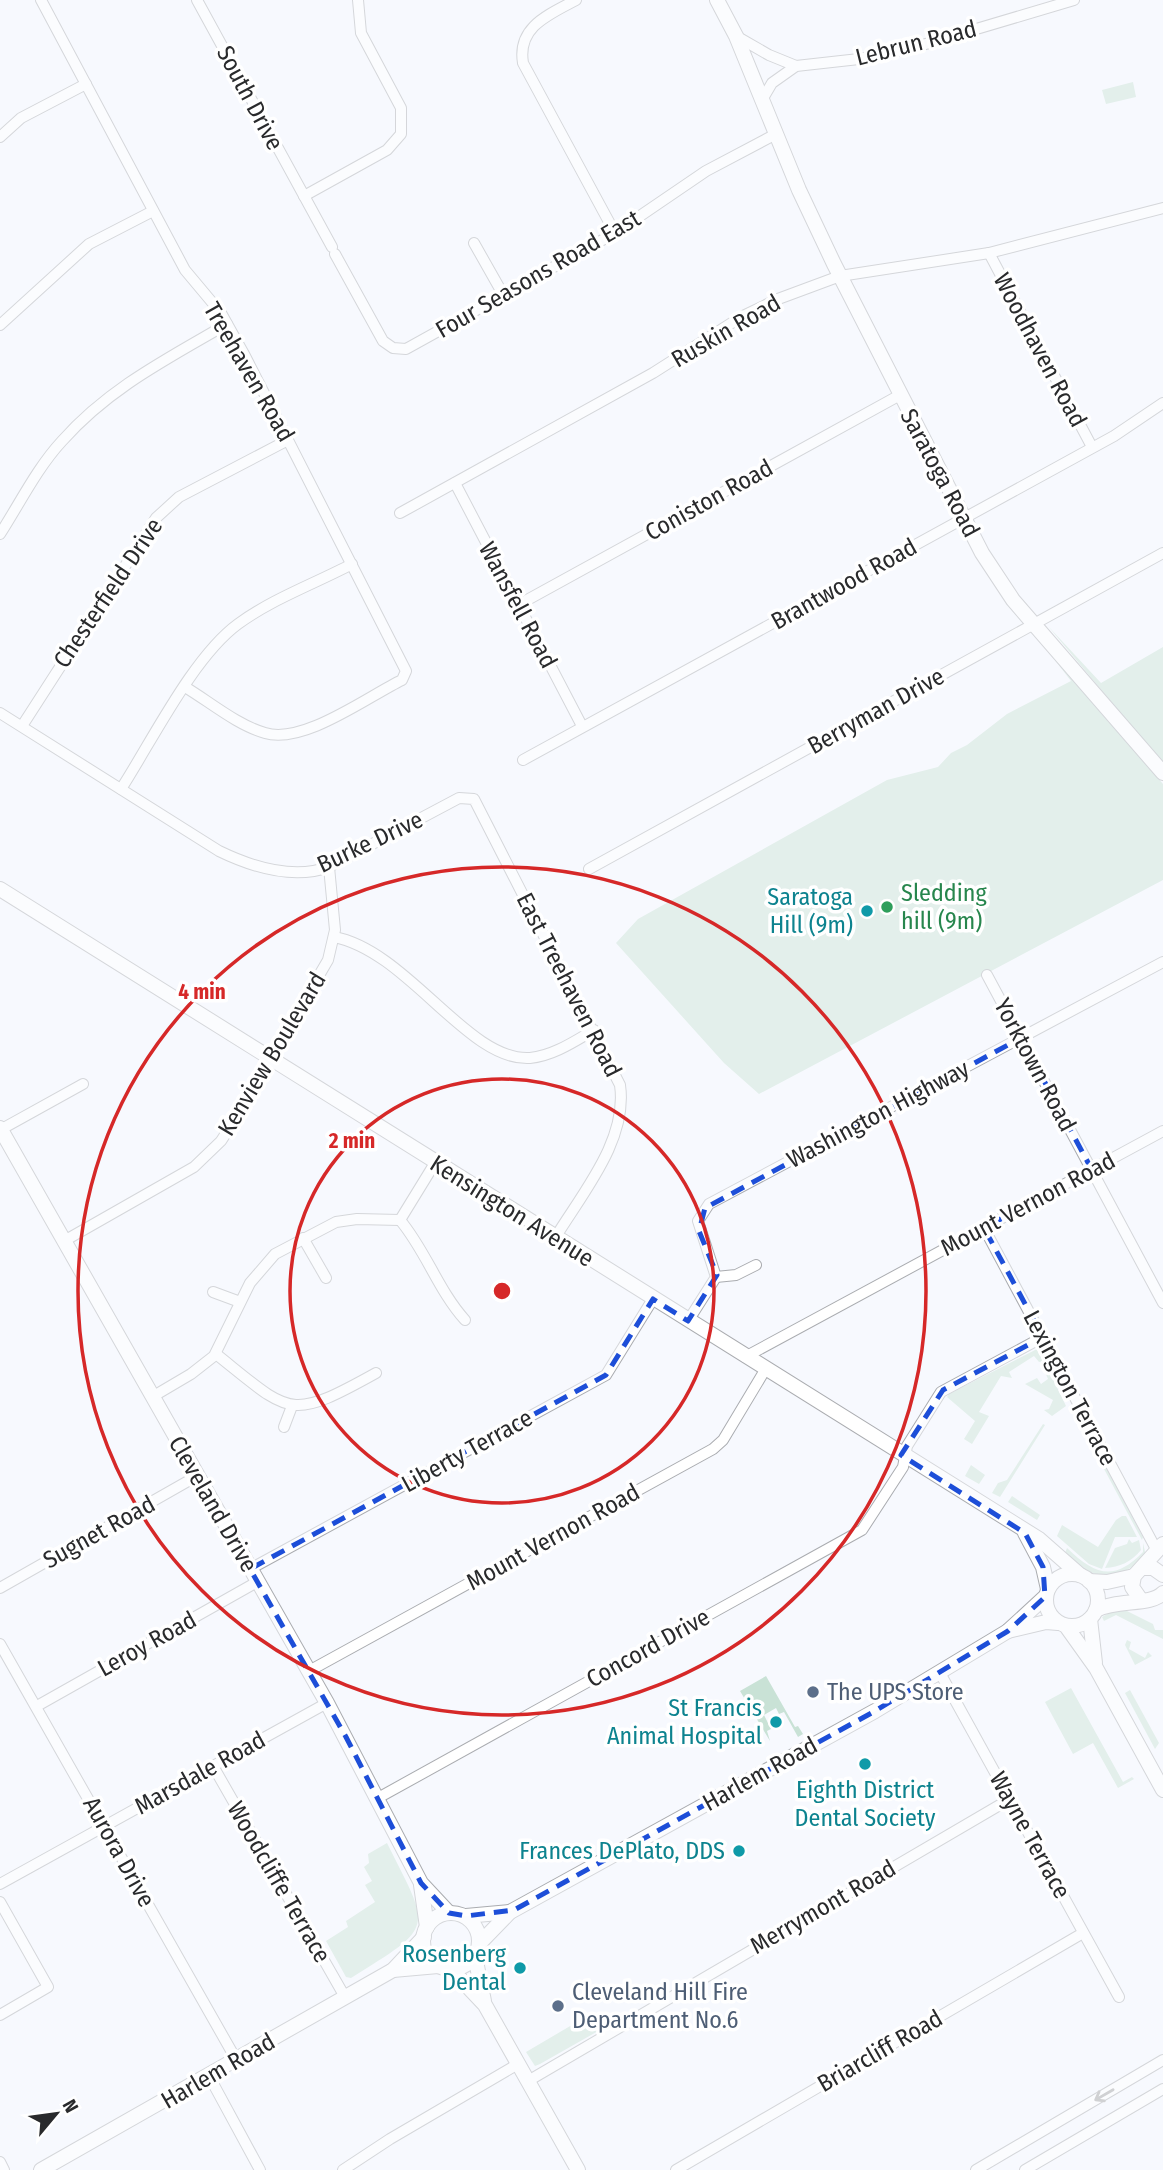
<svg xmlns="http://www.w3.org/2000/svg" width="1163" height="2170" viewBox="0 0 1163 2170" font-family="'Fira Sans Condensed',sans-serif">
<style>
.green{fill:#c9e2d6}
.lines{fill:none;stroke-linecap:round;stroke-linejoin:round}
.street-casing{stroke:#aaacb0;stroke-width:12}
.secondary-casing{stroke:#aaacb0;stroke-width:16}
.street{stroke:#fff;stroke-width:10}
.secondary{stroke:#fff;stroke-width:14}
.oneway{stroke:#9f9fa0}
.marked{fill:none;stroke:#1d4ed8;stroke-width:5;stroke-dasharray:14 9;stroke-linejoin:round}
.ring{fill:none;stroke:#d62828;stroke-width:3.5}
.leisure-dot{fill:#2e9e5b;stroke:#fff;stroke-width:2.5}
.culture-dot{fill:#0f9aa8;stroke:#fff;stroke-width:2.5}
.service-dot{fill:#5c6f8a;stroke:#fff;stroke-width:2.5}
.labels{text-anchor:middle;stroke-width:7;stroke-linejoin:round;paint-order:stroke}
.street-label{font-size:24px;fill:#292a2c;stroke:#fff}
.leisure-label{font-size:24px;fill:#27864d;stroke:#fff;text-anchor:start}
.culture-label{font-size:24px;fill:#0d838f;stroke:#fff;text-anchor:end}
.service-label{font-size:24px;fill:#4e5e75;stroke:#fff;text-anchor:start}
.centre{fill:#d62828;stroke:#fff;stroke-width:3.5}
.ring-label{font-size:21px;text-anchor:middle;font-weight:bold;fill:#d62828;stroke:#fff;stroke-width:7;stroke-linejoin:round;paint-order:stroke}
</style>
<rect width="100%" height="100%" fill="#f7f9fe"/>
<g class="green">
<polygon points="1133,82 1136,97 1106,104 1102,90"/>
<polygon points="1048,626 1101,683 1163,647 1163,764"/>
<polygon points="1034,633 1163,784 1163,880 759,1094 724,1063 616,943 638,919 887,780 938,767 951,753 967,745 1007,714 1071,681"/>
<polygon points="1037,1349 1043,1361 1039,1362 1034,1356 1009,1372 1012,1378 1001,1376 979,1412 989,1416 972,1444 964,1439 975,1421 947,1397 949,1394"/>
<polygon points="1049,1371 1066,1406 1052,1416 1044,1410 1049,1409 1053,1400 1025,1384 1037,1378 1041,1384 1048,1379 1045,1372"/>
<polygon points="1043,1424 1045,1425 1000,1497 992,1493 998,1483 1007,1480"/>
<polygon points="1080,1424 1085,1427 1143,1537 1142,1540"/>
<polygon points="971,1465 985,1475 979,1484 965,1476"/>
<polygon points="1012,1496 1040,1515 1037,1520 1008,1502"/>
<polygon points="1122,1516 1126,1516 1137,1537 1115,1537 1102,1569 1089,1564 1057,1536 1062,1525 1098,1547 1116,1520"/>
<path d="M1129,1539L1132,1543L1139,1540L1141,1550C1131,1562 1120,1567 1105,1568L1115,1548L1127,1544Z"/>
<path d="M1143,1543L1146,1556C1113,1584 1097,1582 1065,1553L1067,1548C1095,1575 1114,1582 1143,1552Z"/>
<polygon points="1125,1610 1153,1624 1155,1630 1163,1630 1163,1639 1116,1615 1104,1621 1102,1617 1111,1612"/>
<polygon points="1127,1640 1131,1642 1129,1649 1145,1658 1148,1652 1152,1656 1135,1665 1125,1645"/>
<polygon points="766,1676 795,1727 798,1726 803,1734 798,1737 784,1712 779,1714 776,1708 764,1715 771,1729 767,1731 770,1741 740,1691"/>
<polygon points="1071,1688 1123,1782 1132,1777 1134,1779 1118,1788 1093,1743 1073,1754 1045,1702"/>
<polygon points="1130,1690 1159,1743 1155,1749 1125,1693"/>
<path d="M387,1843C431,1931 436,1925 351,1978L346,1977L326,1941L348,1927L346,1921L375,1902L365,1885L372,1881L364,1867L369,1863L368,1854Z"/>
<polygon points="594,2012 598,2018 607,2013 610,2021 607,2026 540,2064 535,2066 526,2052"/>
</g>
<g class="lines">
<defs>
<g id="street">
<path d="M41,0L185,270L221,313L245,356L406,671L402,680C367,697 303,745 265,733C237,725 210,702 185,687"/>
<polyline points="197,0 332,247"/>
<path d="M576,0C548,15 517,27 523,63L615,233"/>
<polyline points="736,36 769,55 796,66"/>
<polyline points="762,100 772,83 796,66 859,59 919,46 1074,0"/>
<polyline points="0,137 21,118 86,84"/>
<polyline points="304,196 387,150 401,134 401,108 361,33 358,0"/>
<polyline points="474,243 504,296"/>
<polyline points="989,253 1092,447"/>
<polyline points="335,254 383,341 393,348 406,349 615,233 706,171 776,134"/>
<polyline points="0,325 89,244 153,211"/>
<polyline points="455,483 582,726"/>
<polyline points="400,513 653,373 741,317 778,299 840,276 989,253 1163,208"/>
<path d="M0,534C20,503 37,468 62,441C109,388 167,359 227,324"/>
<polyline points="518,605 900,395"/>
<path d="M0,713L219,851C252,867 293,880 329,867L459,798L474,799L620,1085C628,1140 583,1192 555,1238"/>
<polyline points="22,726 156,518 179,497 288,440"/>
<polyline points="523,760 1114,436 1163,403"/>
<path d="M121,789C152,741 193,657 238,624C272,599 314,584 352,564"/>
<polyline points="589,869 1163,553"/>
<path d="M334,937C408,951 468,1062 530,1058C553,1056 575,1041 594,1030"/>
<polyline points="987,975 1163,1303"/>
<polyline points="0,1130 83,1084"/>
<path d="M400,1220C426,1251 438,1290 465,1320"/>
<polyline points="400,1220 435,1163"/>
<polyline points="984,1228 1156,1549"/>
<polyline points="303,1238 326,1278"/>
<polyline points="64,1241 194,1167 221,1141 267,1070 275,1051 328,960 335,930 329,867"/>
<polyline points="716,1277 736,1275 756,1265"/>
<polyline points="213,1292 240,1302"/>
<polyline points="688,1321 716,1277 698,1221 709,1204 1163,962"/>
<path d="M216,1354C291,1414 288,1422 376,1373"/>
<polyline points="745,1357 1163,1131"/>
<polyline points="152,1397 191,1374 214,1356 250,1283 275,1254 336,1222 357,1219 400,1220"/>
<polyline points="284,1427 292,1406"/>
<polyline points="250,1569 606,1375 653,1299"/>
<polyline points="0,1588 197,1476"/>
<polyline points="0,1644 237,2061"/>
<polyline points="309,1671 713,1449 723,1440 765,1370"/>
<polyline points="940,1673 1119,1997"/>
<polyline points="37,1706 257,1582"/>
<polyline points="213,1766 345,1997"/>
<polyline points="378,1798 862,1530 903,1467 907,1446 941,1392 1043,1337"/>
<polyline points="0,1884 327,1703"/>
<polyline points="0,1902 48,1987 0,2015"/>
<polyline points="209,2076 260,2170"/>
<polyline points="528,2081 1010,1799"/>
<polyline points="0,2162 4,2170"/>
<polyline points="343,2170 390,2139 518,2064"/>
<polyline points="676,2170 1083,1933"/>
<polyline points="976,2170 1163,2060"/>
<polyline points="1025,2170 1163,2089"/>
</g>
<g id="secondary">
<polyline points="717,0 736,36 799,190 834,264 982,553 1013,600 1163,773"/>
<polyline points="0,889 1039,1539 1080,1575"/>
<polyline points="0,1128 327,1703 421,1883 449,1913"/>
<polyline points="1025,1533 1043,1567 1048,1589"/>
<polyline points="1142,1568 1153,1568 1163,1575"/>
<circle cx="1072" cy="1600" r="26"/>
<polyline points="1089,1581 1107,1582 1134,1576"/>
<polyline points="1141,1600 1132,1587 1134,1576 1163,1544"/>
<path d="M1096,1610C1117,1599 1151,1606 1163,1593"/>
<polyline points="1090,1619 1095,1663"/>
<polyline points="1066,1626 1096,1668 1163,1790"/>
<polyline points="1008,1631 1046,1622 1058,1623"/>
<polyline points="421,1885 427,1927"/>
<circle cx="451" cy="1941" r="28"/>
<polyline points="466,1916 510,1912"/>
<polyline points="480,1943 510,1912 875,1711 1008,1631 1045,1597"/>
<polyline points="475,1956 484,2001"/>
<polyline points="451,1969 485,2005 578,2170"/>
<polyline points="393,1970 438,1966"/>
<polyline points="41,2170 393,1970 424,1937"/>
</g>
</defs>
<use href="#street" class="street-casing"/>
<use href="#secondary" class="secondary-casing"/>
<use href="#street" class="street"/>
<use href="#secondary" class="secondary"/>
</g>
<defs><path id="oneway-shaft" d="M-6 0H5M1.5-3L5.5 0L1.5 3" fill="none" stroke-width="1.6" stroke-linecap="round" stroke-linejoin="round" transform="scale(1.75)"/></defs>
<use class="oneway" href="#oneway-shaft" transform="translate(1104 2095) rotate(150)"/>
<path d="M0 0H1163V2170H0ZM1021,1038L1092,1170L984,1228L1043,1337L943,1390L901,1455L1025,1533L1043,1567L1045,1597L1008,1631L875,1711L514,1910L466,1916L449,1913L421,1883L346,1737L250,1569L606,1375L653,1299L688,1321L717,1275L699,1231L705,1208Z" fill="#f7f9fe" fill-opacity=".55" fill-rule="evenodd"/>
<path class="marked" d="M1021,1038L1092,1170L984,1228L1043,1337L943,1390L901,1455L1025,1533L1043,1567L1045,1597L1008,1631L875,1711L514,1910L466,1916L449,1913L421,1883L346,1737L250,1569L606,1375L653,1299L688,1321L717,1275L699,1231L705,1208Z"/>
<g class="ring">
<circle cx="502" cy="1291" r="212"/>
<circle cx="502" cy="1291" r="424"/>
</g>
<circle class="leisure-dot" cx="887" cy="907" r="7"/>
<g class="culture-dot">
<circle cx="867" cy="911" r="7"/>
<circle cx="776" cy="1722" r="7"/>
<circle cx="865" cy="1764" r="7"/>
<circle cx="739" cy="1851" r="7"/>
<circle cx="520" cy="1968" r="7"/>
</g>
<g class="service-dot">
<circle cx="813" cy="1692" r="7"/>
<circle cx="558" cy="2006" r="7"/>
</g>
<g class="labels">
<g class="street-label">
<text transform="translate(916 43) rotate(-14)" y="8">Lebrun Road</text>
<text transform="translate(250 98) rotate(62)" y="8">South Drive</text>
<text transform="translate(538 274) rotate(-30)" y="8">Four Seasons Road East</text>
<text transform="translate(726 331) rotate(-30)" y="8">Ruskin Road</text>
<text transform="translate(1040 350) rotate(62)" y="8">Woodhaven Road</text>
<text transform="translate(249 372) rotate(60)" y="8">Treehaven Road</text>
<text transform="translate(940 473) rotate(62)" y="8">Saratoga Road</text>
<text transform="translate(709 500) rotate(-29)" y="8">Coniston Road</text>
<text transform="translate(844 584) rotate(-29)" y="8">Brantwood Road</text>
<text transform="translate(108 593) rotate(-56)" y="8">Chesterfield Drive</text>
<text transform="translate(518 605) rotate(62)" y="8">Wansfell Road</text>
<text transform="translate(876 711) rotate(-29)" y="8">Berryman Drive</text>
<text transform="translate(370 842) rotate(-25)" y="8">Burke Drive</text>
<text transform="translate(569 985) rotate(63)" y="8">East Treehaven Road</text>
<text transform="translate(272 1054) rotate(-59)" y="8">Kenview Boulevard</text>
<text transform="translate(1035 1065) rotate(62)" y="8">Yorktown Road</text>
<text transform="translate(878 1114) rotate(-28)" y="8">Washington Highway</text>
<text transform="translate(1028 1204) rotate(-28)" y="8">Mount Vernon Road</text>
<text transform="translate(512 1211) rotate(32)" y="8">Kensington Avenue</text>
<text transform="translate(1070 1388) rotate(62)" y="8">Lexington Terrace</text>
<text transform="translate(467 1451) rotate(-29)" y="8">Liberty Terrace</text>
<text transform="translate(213 1504) rotate(60)" y="8">Cleveland Drive</text>
<text transform="translate(99 1532) rotate(-29)" y="8">Sugnet Road</text>
<text transform="translate(553 1537) rotate(-29)" y="8">Mount Vernon Road</text>
<text transform="translate(147 1644) rotate(-29)" y="8">Leroy Road</text>
<text transform="translate(648 1648) rotate(-29)" y="8">Concord Drive</text>
<text transform="translate(200 1773) rotate(-29)" y="8">Marsdale Road</text>
<text transform="translate(760 1774) rotate(-29)" y="8">Harlem Road</text>
<text transform="translate(1030 1835) rotate(61)" y="8">Wayne Terrace</text>
<text transform="translate(119 1852) rotate(61)" y="8">Aurora Drive</text>
<text transform="translate(279 1882) rotate(60)" y="8">Woodcliffe Terrace</text>
<text transform="translate(823 1907) rotate(-30)" y="8">Merrymont Road</text>
<text transform="translate(880 2051) rotate(-30)" y="8">Briarcliff Road</text>
<text transform="translate(218 2071) rotate(-30)" y="8">Harlem Road</text>
</g>
<g class="leisure-label">
<text x="901" y="901">Sledding<tspan x="901" dy="28">hill (9m)</tspan></text>
</g>
<g class="culture-label">
<text x="853" y="905">Saratoga<tspan x="853" dy="28">Hill (9m)</tspan></text>
<text x="762" y="1716">St Francis<tspan x="762" dy="28">Animal Hospital</tspan></text>
<text x="865" y="1798" text-anchor="middle">Eighth District<tspan x="865" dy="28">Dental Society</tspan></text>
<text x="725" y="1859">Frances DePlato, DDS</text>
<text x="506" y="1962">Rosenberg<tspan x="506" dy="28">Dental</tspan></text>
</g>
<g class="service-label">
<text x="827" y="1700">The UPS Store</text>
<text x="572" y="2000">Cleveland Hill Fire<tspan x="572" dy="28">Department No.6</tspan></text>
</g>
</g>
<circle cx="502" cy="1291" r="10" class="centre"/>
<g class="ring-label">
<text x="202" y="999">4 min</text>
<text x="352" y="1148">2 min</text>
</g>
<g transform="translate(56 2114) rotate(61)" stroke="#ffffff" stroke-width="5" paint-order="stroke">
<path d="M0-5L12 26L0 18L-12 26Z" fill="#292a2c"/>
<text y="-10" font-size="19" font-weight="bold" text-anchor="middle" fill="#292a2c">N</text>
</g>
</svg>
